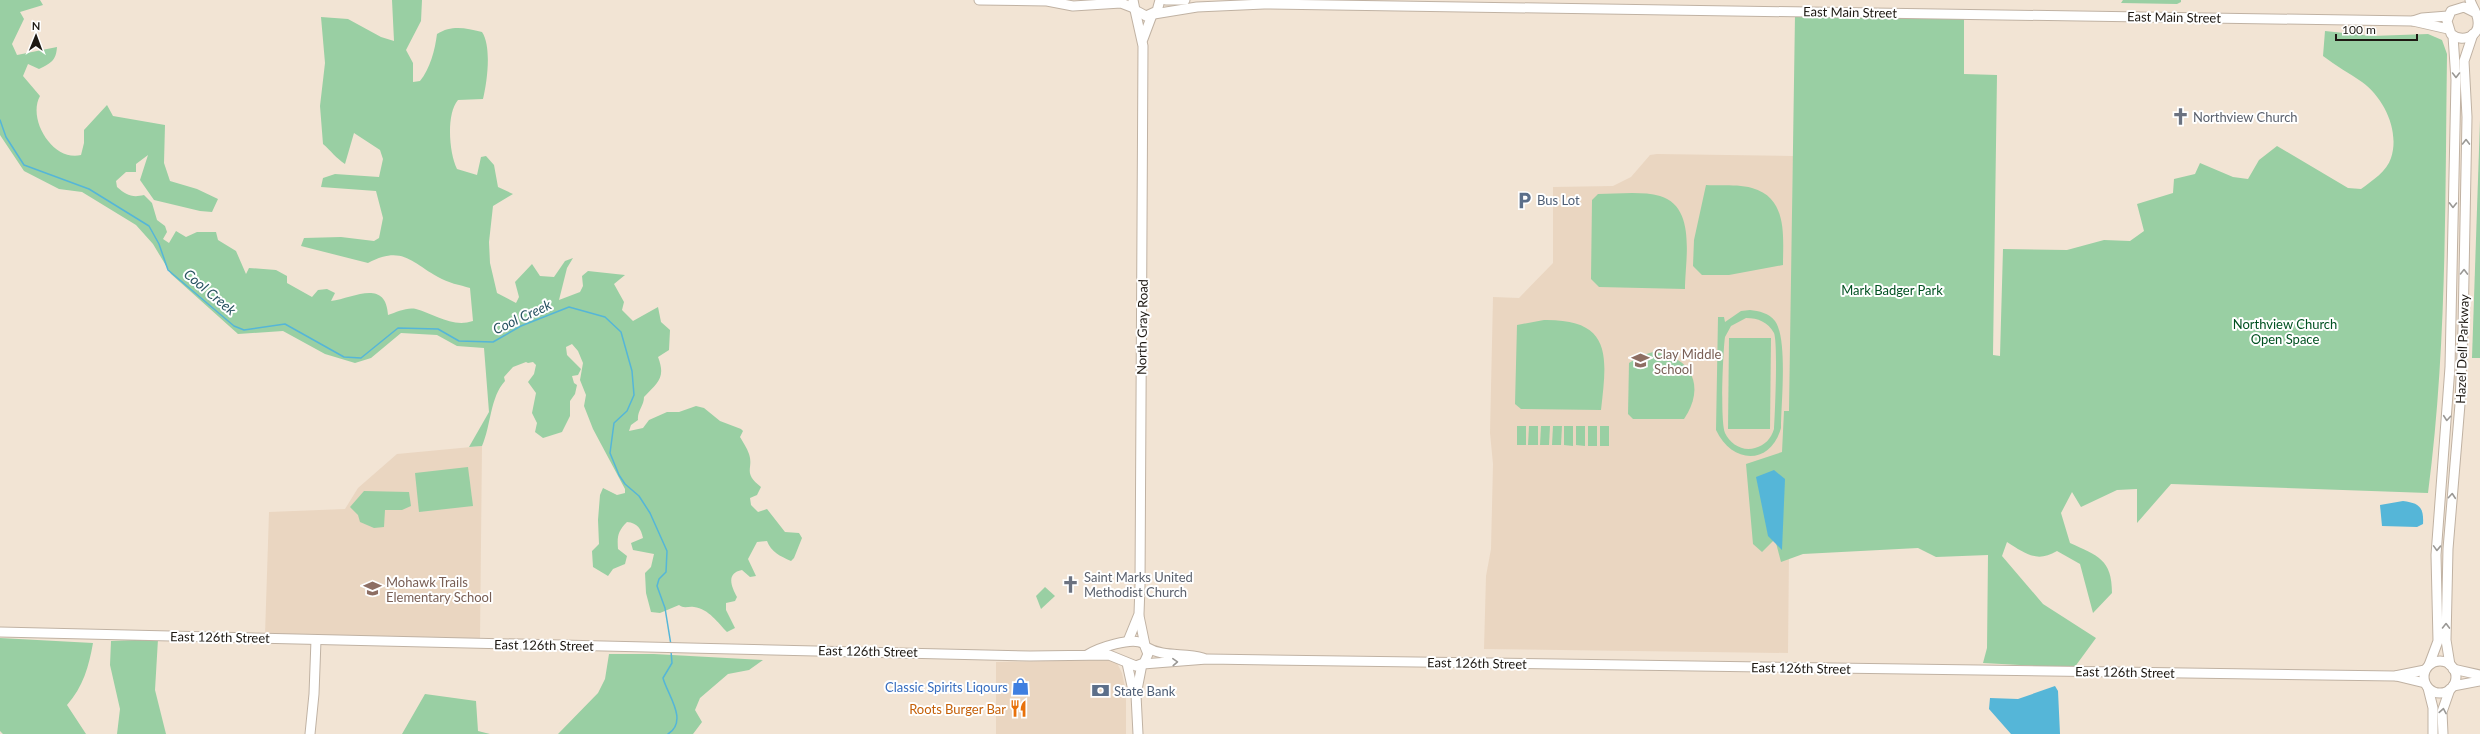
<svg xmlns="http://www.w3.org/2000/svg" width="2480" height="734" viewBox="0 0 2480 734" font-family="Lato,sans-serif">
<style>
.built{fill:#ead6c1}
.green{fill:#99cfa3;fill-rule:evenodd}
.water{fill:#55b6d8}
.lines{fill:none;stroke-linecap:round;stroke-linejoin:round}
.stream{stroke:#55b6d8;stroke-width:1.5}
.secondary-casing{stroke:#c0b2a3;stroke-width:11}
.secondary{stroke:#fff;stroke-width:9}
.oneway{stroke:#9a9895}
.labels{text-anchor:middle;stroke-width:4;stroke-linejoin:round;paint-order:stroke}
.street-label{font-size:13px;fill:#1e1913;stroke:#fff}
.worship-label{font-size:13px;fill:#5b616d;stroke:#fff;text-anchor:start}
.service-label{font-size:13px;fill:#4e5e75;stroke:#fff;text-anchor:start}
.park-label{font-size:13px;fill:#005121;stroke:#fff}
.education-label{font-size:13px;fill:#785e54;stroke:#fff;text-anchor:start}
.shop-label{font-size:13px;fill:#366cbe;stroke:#fff;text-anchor:end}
.food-label{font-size:13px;fill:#c56008;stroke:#fff;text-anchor:end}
.water-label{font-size:14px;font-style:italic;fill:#285261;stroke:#fff}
</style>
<rect width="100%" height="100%" fill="#f2e4d4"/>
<g class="built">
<polygon points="1657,154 1793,156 1788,653 1484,649 1486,576 1491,549 1493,464 1490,433 1493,297 1519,298 1553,263 1553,187 1613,186 1631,177 1650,155"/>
<polygon points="482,446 480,640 265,635 269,512 345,509 358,488 397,454"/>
<polygon points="1109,660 1117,663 1122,673 1126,692 1126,734 996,734 996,662"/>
</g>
<g class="green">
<path d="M0,0H40L43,5L20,12L24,19L12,44L17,55L57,47C56,61 51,63 39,69L28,64L23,76L40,96C27,119 53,162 81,155L84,143V130L107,105L113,116L165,125L164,163L170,181L197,189L218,199L212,212L200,211L154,200L140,180L148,155L136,164V172H126L116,181L117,187C126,195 132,198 144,195L152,203L157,220L165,226L167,232L163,239L169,243L176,231L186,237L197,232H216L218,240L236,251L246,274L249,268L276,270L287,276V283L312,297L318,290L327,289L335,293L331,301C353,298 386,278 388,315C397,312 407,307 416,309C435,314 452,328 473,321L470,288C460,285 448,283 438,277C411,262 402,245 368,263L301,246L304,238L341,237L374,241L379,238L383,218L376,191L321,187L323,178L335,174L379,177L383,159L380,150L354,133L345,164C336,158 331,151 323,144L320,106L325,63L321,17L348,19L381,37L394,41L392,0H422L421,21L406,50L413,63V82L420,81C430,69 435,50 437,34C452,25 465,28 482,32C492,47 487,82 483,99L458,100C446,114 449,153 457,169L477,175L481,157L486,156L494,165L498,187L513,194L493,206L489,242L490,263L497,293L516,303L519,297L515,282L532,264L540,276L554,277L565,261L573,258L567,268L559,300L580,292L583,286L582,276L588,271L625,275L614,284L624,302L622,310L633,321L658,307L661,322L670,330L669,350L658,357C666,378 658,382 644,397C644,406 637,411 638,420L631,425L629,431L643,428L649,420L667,412H679L696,406L704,408L720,421L741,429L743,431L740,437C743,442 747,448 749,454C754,469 742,472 761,487L757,495L750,498L751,505L758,512L767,509L785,532L799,533L802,538L794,558L791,561C780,556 771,552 767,541L757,542L748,559L756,576L750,577L742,570C726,573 731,586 737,597L735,601L726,603V610L735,628L727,632C718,623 709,609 694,607C688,606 684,609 679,605L660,613L651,612L646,593L645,573L651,567L654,554L633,550L631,543L643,538C641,529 638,523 627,522C618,531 617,536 618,549L627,556L625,564L613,569L608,576L593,567L592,551L599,544L598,520L600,495L603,488L617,495L625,493V489L593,429L584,406L586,395L580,380L583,363L578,351L572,344L566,347L567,355L581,369L578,375L572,376L574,383L577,385L575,394L570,401V416L562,432L543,438L535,432L537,423L532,413L536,393L528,382L534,374L536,365L533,362L528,363L526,362L513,367L504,377L505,381C490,397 491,426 482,446L469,447L489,412L484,348L457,346L437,335L401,333L371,358L355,363L325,354L283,331L238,334L171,274L153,244L136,225L82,192L59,189L24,171L0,135Z"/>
<polygon points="2123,0 2181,0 2181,2 2177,4 2121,3"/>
<path d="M1795,15L1964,18V74L1997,75L1993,355L2000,356L2003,249L2067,250L2104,240L2130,241L2144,231L2137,204L2173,193L2174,179L2195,174L2200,163L2233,177L2248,179L2259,160L2277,146L2348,188L2361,189C2372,181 2387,171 2391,158C2400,131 2384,98 2362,82C2349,73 2336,66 2323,56L2325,31L2372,36L2428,34L2442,40L2447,54C2445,201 2447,348 2428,493L2171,484L2137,523V489L2117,490L2081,507L2072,492L2061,513L2070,543C2098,556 2112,559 2112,593L2093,613L2080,564L2057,551C2037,563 2026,554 2007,542L2002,556L2043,604L2096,638L2074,668L1983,663L1987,648L1988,555L1936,557L1918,548L1803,554L1781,562L1775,539L1762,552L1753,544L1746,464L1782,452L1784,411H1789Z"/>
<polygon points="2480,120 2480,358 2472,358"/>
<path d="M1706,185C1720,186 1738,184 1752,188C1788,198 1783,236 1783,265L1729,275H1702L1693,266L1694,240Z"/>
<path d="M1598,194C1617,194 1642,191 1660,196C1697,207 1685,260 1685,289L1599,287L1591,279L1592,200Z"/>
<path d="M1750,310C1759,311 1769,313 1775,321C1788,339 1781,404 1781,428C1770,466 1732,464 1716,430L1718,317H1724L1725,322L1741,311ZM1746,318C1758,318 1768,322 1774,333C1778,343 1775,415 1774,429C1771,439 1765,445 1755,448C1743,452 1730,444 1725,433C1720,421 1723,351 1725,337L1731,326Z"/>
<path d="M1544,320C1613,319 1607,357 1601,410L1521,409L1515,404L1517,325Z"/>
<polygon points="1729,338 1771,338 1770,429 1728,429"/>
<path d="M1653,352C1692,356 1706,387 1684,419H1633L1628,414L1629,363L1640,356Z"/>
<rect x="1517" y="426" width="9" height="19"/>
<polygon points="1529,426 1538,426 1538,445 1528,445"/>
<polygon points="1541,426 1550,426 1549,445 1540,445"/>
<polygon points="1553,426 1562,426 1561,445 1552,445"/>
<polygon points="1564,426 1573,426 1573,446 1564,445"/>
<polygon points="1576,426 1585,426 1585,446 1576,445"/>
<rect x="1588" y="426" width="9" height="20"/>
<rect x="1600" y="426" width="9" height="20"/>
<polygon points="468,467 473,506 419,512 415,473"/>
<polygon points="364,491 409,492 411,506 402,510 385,510 384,527 374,528 360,522 358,515 350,507"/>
<polygon points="1045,587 1055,596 1041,609 1036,596"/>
<path d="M0,638L93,643C89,666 83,687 67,705L86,734H3L0,731Z"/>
<polygon points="158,639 155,690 166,734 117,734 120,709 110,665 111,641"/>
<polygon points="609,654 654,654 763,660 749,670 728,674 700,698 695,710 702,722 693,734 558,734 598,693 605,679"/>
<polygon points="425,694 476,701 478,731 490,734 402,734"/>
</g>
<g class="water">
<polygon points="1774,470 1785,479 1782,550 1768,536 1756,477"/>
<path d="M2403,501C2419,503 2424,507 2423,524L2417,527L2382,526L2380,505Z"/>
<polygon points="2055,686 2058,691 2060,734 2011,734 1989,709 1990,698 2018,699"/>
</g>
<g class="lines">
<g class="stream">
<polyline points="0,120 6,137 24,165 89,189 149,226 159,244 168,270 234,326 244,330 285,324 344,357 361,358 398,328 438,329 459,341 493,342 521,326 569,307 605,317 621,332 632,371 634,395 627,411 614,423 610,453 619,475 625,484 639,496 650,513 667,551 666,572 659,579 657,586 665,608 671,645"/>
<path d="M668,734C689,721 667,694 663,678L672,663L671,651"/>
</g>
<defs>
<g id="secondary">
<polyline points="979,0 1047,1 1073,6 1121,3 1134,8"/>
<polyline points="1133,0 1135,10 1146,16 1157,11 1160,0"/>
<polyline points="1166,0 1185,0"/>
<path d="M2470,0C2472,7 2478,14 2478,21C2480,37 2462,43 2451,34L2447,21L2451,11L2464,7L2474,12"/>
<polyline points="1154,14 1197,7 1264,4 2413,21 2448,29"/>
<polyline points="2413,21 2422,18 2448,16"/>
<polyline points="1143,39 1152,15"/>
<polyline points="1139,616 1145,645"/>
<path d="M0,632L1030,656L1109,655L1136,666L1144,663L1148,654L1144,644C1133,636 1098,648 1087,655"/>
<polyline points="1128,641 1139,614 1140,585 1143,46 1135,10"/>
<path d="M1146,647C1164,658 1184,652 1203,658"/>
<circle cx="2440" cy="677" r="16"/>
<polyline points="1127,663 1132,686 1136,694"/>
<polyline points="1143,664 1207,659 2395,676 2425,670"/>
<polyline points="2429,665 2438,641 2436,555 2450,367 2456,80 2453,36"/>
<polyline points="2450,665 2446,640 2448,549 2460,404 2463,329 2467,117 2464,61 2473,34"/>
<polyline points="2453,669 2480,675"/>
<polyline points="2396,676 2425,683"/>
<polyline points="2453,686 2480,681"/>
<polyline points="2428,688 2433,708 2433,734"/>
<polyline points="310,734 314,694 316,640"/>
<polyline points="1138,734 1136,695 1142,664"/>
<polyline points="2443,734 2442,712 2450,689"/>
</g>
</defs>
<use href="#secondary" class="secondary-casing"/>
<use href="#secondary" class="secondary"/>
</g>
<defs><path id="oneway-chevron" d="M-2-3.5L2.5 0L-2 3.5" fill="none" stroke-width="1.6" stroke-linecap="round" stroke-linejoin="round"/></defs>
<g class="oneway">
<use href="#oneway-chevron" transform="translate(2456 75) rotate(90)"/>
<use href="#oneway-chevron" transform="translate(2466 142) rotate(-89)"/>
<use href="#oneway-chevron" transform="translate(2453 205) rotate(91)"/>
<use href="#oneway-chevron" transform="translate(2464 272) rotate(-89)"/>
<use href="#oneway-chevron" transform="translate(2447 418) rotate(95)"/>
<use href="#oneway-chevron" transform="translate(2452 496) rotate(-85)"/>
<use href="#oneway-chevron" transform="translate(2437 548) rotate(92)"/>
<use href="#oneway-chevron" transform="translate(2446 626) rotate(-89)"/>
<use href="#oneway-chevron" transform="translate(1175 662) rotate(-3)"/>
<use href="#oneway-chevron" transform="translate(2443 711) rotate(-80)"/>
</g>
<defs>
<symbol id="church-bare" viewBox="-9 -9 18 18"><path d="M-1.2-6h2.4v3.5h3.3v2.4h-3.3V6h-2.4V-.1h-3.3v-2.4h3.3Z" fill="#6b7280" stroke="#fff" stroke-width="2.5" paint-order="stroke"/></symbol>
<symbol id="parking-bare" viewBox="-9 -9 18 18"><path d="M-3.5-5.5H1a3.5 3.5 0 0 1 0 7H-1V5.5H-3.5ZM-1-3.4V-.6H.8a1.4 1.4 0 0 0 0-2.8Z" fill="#5c6f8a" stroke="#fff" stroke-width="2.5" paint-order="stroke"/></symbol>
<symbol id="school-bare" viewBox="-9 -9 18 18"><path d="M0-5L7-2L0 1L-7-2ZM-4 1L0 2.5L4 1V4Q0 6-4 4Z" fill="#8d6e63" stroke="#fff" stroke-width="2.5" paint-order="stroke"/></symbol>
<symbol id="shop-bare" viewBox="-9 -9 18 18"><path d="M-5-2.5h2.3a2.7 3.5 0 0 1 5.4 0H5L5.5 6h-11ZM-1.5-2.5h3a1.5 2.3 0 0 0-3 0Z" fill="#3f7fe0" stroke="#fff" stroke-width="2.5" paint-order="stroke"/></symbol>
<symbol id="bank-bare" viewBox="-9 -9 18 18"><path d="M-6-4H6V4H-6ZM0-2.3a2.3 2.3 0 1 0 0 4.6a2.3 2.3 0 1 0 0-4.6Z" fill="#5c6f8a" stroke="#fff" stroke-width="2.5" paint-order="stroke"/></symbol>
<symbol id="restaurant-bare" viewBox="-9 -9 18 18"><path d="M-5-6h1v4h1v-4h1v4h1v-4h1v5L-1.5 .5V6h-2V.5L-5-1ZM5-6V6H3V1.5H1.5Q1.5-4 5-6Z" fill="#e8710a" stroke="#fff" stroke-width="2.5" paint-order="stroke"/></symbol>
</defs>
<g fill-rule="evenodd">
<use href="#church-bare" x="2168" y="104" width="25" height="25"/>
<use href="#parking-bare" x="1512" y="188" width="25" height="25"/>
<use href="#school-bare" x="1628" y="348" width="25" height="25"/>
<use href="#church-bare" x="1058" y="572" width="25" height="25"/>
<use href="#school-bare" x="360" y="576" width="25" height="25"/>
<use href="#shop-bare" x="1008" y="674" width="25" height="25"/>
<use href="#bank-bare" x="1088" y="678" width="25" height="25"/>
<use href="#restaurant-bare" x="1006" y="696" width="25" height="25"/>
</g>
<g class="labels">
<g class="street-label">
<text transform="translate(1850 12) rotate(1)" y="5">East Main Street</text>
<text transform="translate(2174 17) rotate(1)" y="5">East Main Street</text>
<text transform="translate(1142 327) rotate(-89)" y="5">North Gray Road</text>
<text transform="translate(2462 349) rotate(-88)" y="5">Hazel Dell Parkway</text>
<text transform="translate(220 637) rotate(1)" y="5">East 126th Street</text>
<text transform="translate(544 645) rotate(1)" y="5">East 126th Street</text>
<text transform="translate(868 651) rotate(1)" y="5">East 126th Street</text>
<text transform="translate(1477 663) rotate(1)" y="5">East 126th Street</text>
<text transform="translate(1801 668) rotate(1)" y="5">East 126th Street</text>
<text transform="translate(2125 672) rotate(1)" y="5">East 126th Street</text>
</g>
<g class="worship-label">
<text x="2193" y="122">Northview Church</text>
<text x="1084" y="582">Saint Marks United<tspan x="1084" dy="15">Methodist Church</tspan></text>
</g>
<g class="service-label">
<text x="1537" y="205">Bus Lot</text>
<text x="1114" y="696">State Bank</text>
</g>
<g class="park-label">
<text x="1892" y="295">Mark Badger Park</text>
<text x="2285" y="329">Northview Church<tspan x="2285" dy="15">Open Space</tspan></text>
</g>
<g class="education-label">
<text x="1654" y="359">Clay Middle<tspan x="1654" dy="15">School</tspan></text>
<text x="386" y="587">Mohawk Trails<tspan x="386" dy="15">Elementary School</tspan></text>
</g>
<g class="shop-label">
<text x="1008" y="692">Classic Spirits Liqours</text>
</g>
<g class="food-label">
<text x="1006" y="714">Roots Burger Bar</text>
</g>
<g class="water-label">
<text transform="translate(210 292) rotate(40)" y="5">Cool Creek</text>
<text transform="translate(522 317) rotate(-25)" y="5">Cool Creek</text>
</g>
</g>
<g transform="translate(36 36) rotate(1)" stroke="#ffffff" stroke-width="3" paint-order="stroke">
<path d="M0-3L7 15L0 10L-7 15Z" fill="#1e1913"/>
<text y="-6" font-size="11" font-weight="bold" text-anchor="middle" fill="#1e1913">N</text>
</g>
<path d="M2336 34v6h81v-6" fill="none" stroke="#1e1913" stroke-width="2"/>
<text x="2342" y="34" font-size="12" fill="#1e1913" stroke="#ffffff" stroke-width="3" paint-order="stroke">100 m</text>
</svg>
